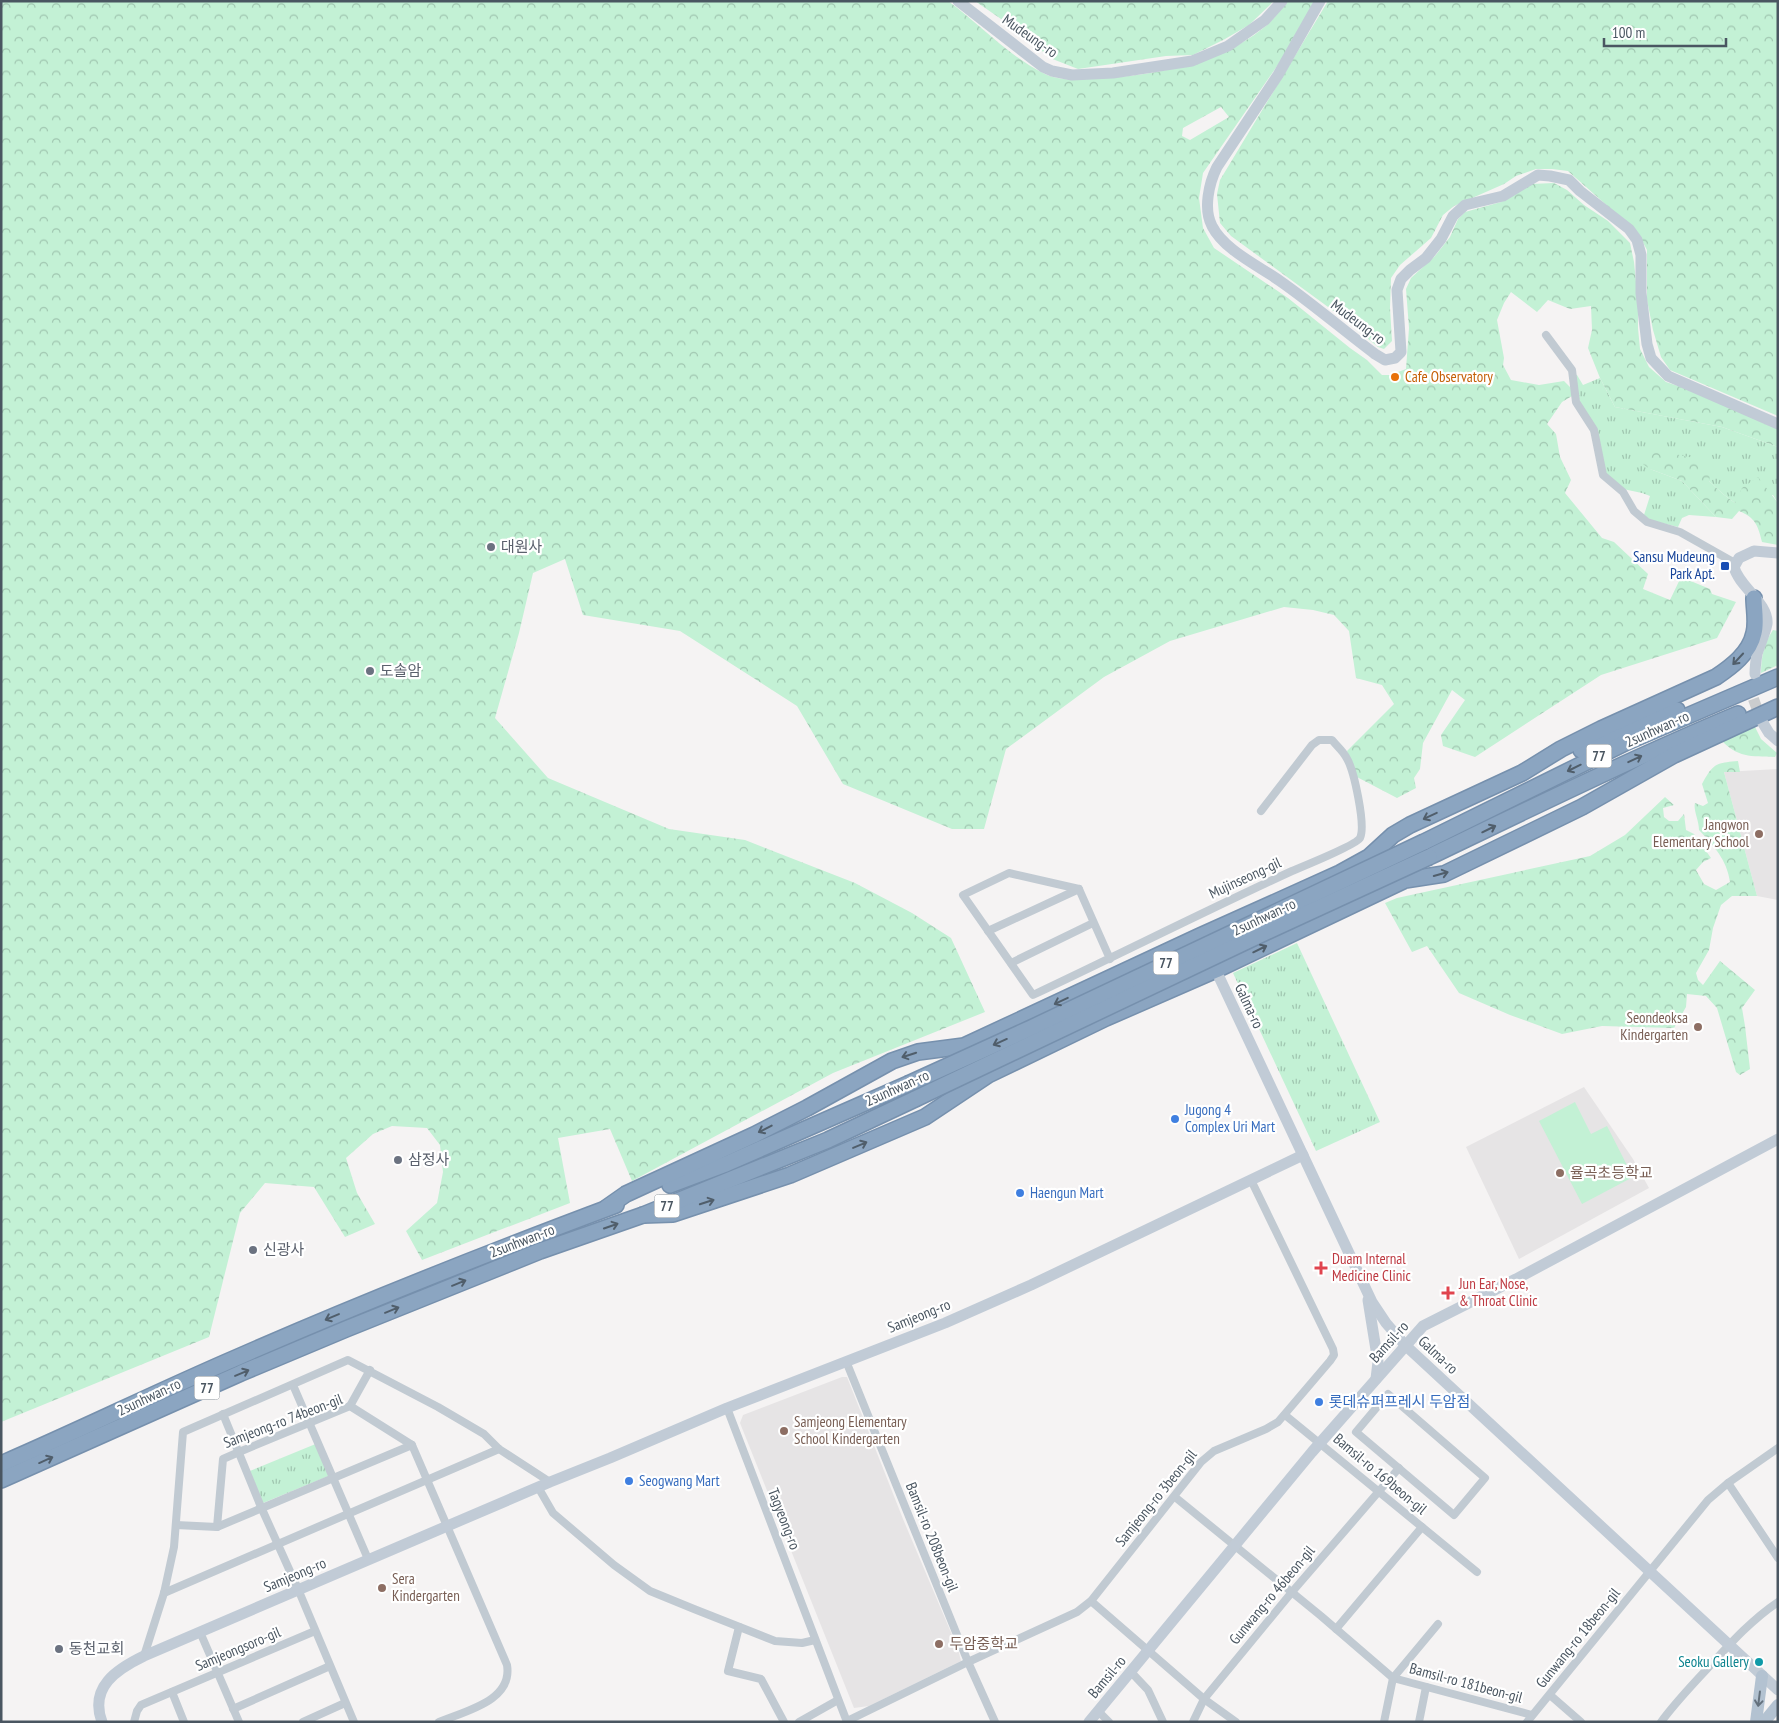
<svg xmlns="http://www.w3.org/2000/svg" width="1779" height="1723" viewBox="0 0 1779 1723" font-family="'PT Sans Narrow','Noto Sans KR',sans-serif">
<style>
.education{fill:#e6e4e5}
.grass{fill:url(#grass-tufts)}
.forest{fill:url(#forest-crowns);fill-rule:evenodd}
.pitch{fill:#c3f1d5}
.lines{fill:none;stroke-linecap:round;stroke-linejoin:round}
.secondary-tunnel{stroke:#caccce;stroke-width:11;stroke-dasharray:11 5.5;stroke-linecap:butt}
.highway-casing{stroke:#7690ad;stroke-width:18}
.street{stroke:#c1cad2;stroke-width:8}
.secondary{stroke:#c1cbd6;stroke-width:11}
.primary{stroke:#b3c2d1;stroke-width:12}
.highway{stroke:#8ba5c1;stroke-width:15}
.highway-bridge-casing{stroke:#7690ad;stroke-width:18;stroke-linecap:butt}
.highway-bridge{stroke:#8ba5c1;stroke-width:15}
.oneway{stroke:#505e6b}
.oneway2{stroke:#64717d}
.food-dot{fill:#e8710a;stroke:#fff;stroke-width:2}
.worship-dot{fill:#6b7280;stroke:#fff;stroke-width:2}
.transit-dot{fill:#1a4fb4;stroke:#fff;stroke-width:2}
.education-dot{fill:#8d6e63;stroke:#fff;stroke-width:2}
.shop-dot{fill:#3f7fe0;stroke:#fff;stroke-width:2}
.health-dot{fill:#e0444e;stroke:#fff;stroke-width:2}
.culture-dot{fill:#0f9aa8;stroke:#fff;stroke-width:2}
.labels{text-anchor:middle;stroke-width:4.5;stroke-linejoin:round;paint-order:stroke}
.shield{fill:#fff;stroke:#808990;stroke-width:1}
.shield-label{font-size:14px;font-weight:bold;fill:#4a5661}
.street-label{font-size:15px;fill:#4a5661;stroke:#fff}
.food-label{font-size:15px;fill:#c56008;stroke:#fff;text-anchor:start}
.worship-label{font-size:15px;fill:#5b616d;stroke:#fff;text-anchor:start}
.transit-label{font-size:15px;fill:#164399;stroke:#fff;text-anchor:end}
.education-label{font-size:15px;fill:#785e54;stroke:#fff;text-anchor:start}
.shop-label{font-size:15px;fill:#366cbe;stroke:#fff;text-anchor:start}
.health-label{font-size:15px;fill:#be3a42;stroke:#fff;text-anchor:start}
.culture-label{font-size:15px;fill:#0d838f;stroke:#fff;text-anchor:end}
</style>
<defs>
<pattern id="grass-tufts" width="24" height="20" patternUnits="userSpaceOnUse" patternTransform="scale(1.25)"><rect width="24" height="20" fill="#c3f1d5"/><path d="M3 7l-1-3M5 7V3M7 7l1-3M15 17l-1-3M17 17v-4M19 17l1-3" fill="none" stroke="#a0c6b0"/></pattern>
<pattern id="forest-crowns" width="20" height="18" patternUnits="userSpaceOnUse" patternTransform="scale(1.25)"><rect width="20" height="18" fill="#c3f1d5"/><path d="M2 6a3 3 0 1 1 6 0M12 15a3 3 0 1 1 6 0" fill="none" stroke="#a0c6b0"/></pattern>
</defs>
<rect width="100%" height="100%" fill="#f5f3f3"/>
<g class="education">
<polygon points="1778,769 1778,900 1757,896 1724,772"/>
<polygon points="1584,1087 1633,1159 1649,1188 1519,1259 1466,1147"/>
<polygon points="842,1377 847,1377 903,1519 958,1649 961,1661 869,1706 854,1708 740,1423 743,1415"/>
</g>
<g class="grass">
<polygon points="1574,375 1577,375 1583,385 1600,378 1615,407 1722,427 1778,447 1778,503 1773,495 1735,503 1723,494 1709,481 1650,469 1682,481 1716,517 1689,515 1682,518 1678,527 1650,520 1644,515 1650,496 1642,493 1623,489 1605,473 1577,393"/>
<polygon points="1297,943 1380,1122 1316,1151 1233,973"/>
<polygon points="318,1443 331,1475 263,1503 250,1471"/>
</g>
<g class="forest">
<path d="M1,1H948C981,25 1008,56 1045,74C1062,82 1083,79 1101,78C1153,76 1220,63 1262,29C1272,22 1280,11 1287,1H1315L1286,53L1203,173L1199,198L1203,228L1214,248L1288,298L1350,348L1367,360L1382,375H1390L1406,369L1409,328L1406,289L1411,278L1435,256L1450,237L1458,219L1465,212L1501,202L1531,184L1554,183L1567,190L1584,205L1608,221L1630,243L1634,262L1638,301V328L1640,349L1649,367L1666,382L1690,390L1778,428V447L1722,427L1615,407L1600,378L1588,348L1592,330L1591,306L1570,309L1548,300L1537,312L1511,292L1504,303L1497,320L1504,358L1503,365L1511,380L1539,385L1564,381L1571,388L1572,396L1562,402L1547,424L1556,434L1560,457L1571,480L1565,493L1602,538L1614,542L1648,574L1643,589L1670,600L1681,577L1710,589L1712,594L1736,602L1717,638L1601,675L1475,757L1443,746L1441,735L1465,700L1452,690L1423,743L1420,769L1414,778L1416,788L1397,798L1355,776L1347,751L1394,704L1382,685L1356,678L1349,631L1334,615L1313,610L1284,607L1170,641L1104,677L1006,749L984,829H952L843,784L797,706L680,631L583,615L565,559L533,573L519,633L495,718L548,778L669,829L745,840L855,883L912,913L951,938L985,1012L833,1073L632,1181L610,1129L558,1138L570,1203L422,1260L406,1231L437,1203L443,1172L440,1145L427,1128L392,1126L373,1134L346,1158L357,1193L375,1224L345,1237L314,1187L265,1183L240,1213L209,1337L1,1422ZM1221,107L1229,117L1190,140L1182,136L1183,128Z"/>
<polygon points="975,1 1274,1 1249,25 1225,39 1193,55 1166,56 1078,69 1050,58 1024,35"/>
<polygon points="1328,1 1778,1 1778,416 1670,370 1661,357 1653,330 1647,300 1647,250 1638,233 1568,171 1552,169 1536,169 1516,176 1504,184 1454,206 1443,215 1431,238 1400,265 1391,278 1390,308 1392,341 1384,349 1378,347 1339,315 1231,236 1220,223 1217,194 1220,180"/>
<path d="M1661,451L1712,462L1709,481L1723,494L1735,503L1742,488L1758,477L1778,503V545L1762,542C1758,526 1756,518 1739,511L1732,519L1716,517L1682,481L1650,469L1637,460L1639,452Z"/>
<path d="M1773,630L1778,631V665L1761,673C1761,657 1764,643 1773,630Z"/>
<path d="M1753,723L1761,739L1777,753L1775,757C1750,756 1738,758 1720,739Z"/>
<path d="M1738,761L1740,772H1724L1757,896H1732L1721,905L1713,928L1709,950L1696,973L1698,980L1703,985L1720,961L1755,990L1742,1008L1745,1026L1750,1069L1740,1075L1736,1072L1717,1008L1706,996L1687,994L1686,1007L1674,1028L1602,1026L1562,1034L1510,1015L1459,993L1427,946L1412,952L1385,903L1397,898L1590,856L1625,835L1665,797L1674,805L1663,808L1664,817L1669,821H1678L1684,814L1686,830L1694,834L1711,858L1703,862L1696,870L1704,884L1716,890L1730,882C1727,860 1714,846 1699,830C1699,820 1693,810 1695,803L1703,806L1708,803L1702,784C1713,764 1715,763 1738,761Z"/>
</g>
<polygon class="pitch" points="1575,1102 1591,1134 1607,1126 1633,1177 1582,1204 1539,1121"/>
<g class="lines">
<polyline class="secondary-tunnel" points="1753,683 1751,692 1761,720"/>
<defs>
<g id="highway">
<polyline points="1581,750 1625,730 1677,710"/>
<polyline points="1424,842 1627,742 1778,677"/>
<path d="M1429,857C1531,808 1633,758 1738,714"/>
<polyline points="670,1185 726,1164 908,1084"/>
<path d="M606,1208L626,1194L754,1135L807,1108L892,1061L918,1052L964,1046L1200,936L1340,873L1369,857L1393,835L1410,825L1522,773L1561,749L1601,729L1716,677C1731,667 1750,653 1754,633C1757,622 1754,609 1754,598"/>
<polyline points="643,1215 673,1214 790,1175 925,1117 988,1075 1106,1018 1216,970 1405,880 1444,874 1582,807 1674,755 1778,707"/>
<path d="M1,1464C80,1430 157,1392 236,1358C361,1303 488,1253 616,1205"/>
<polyline points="1,1480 241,1373 346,1329 540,1251 643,1215 828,1140 915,1099"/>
</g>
</defs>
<use href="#highway" class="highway-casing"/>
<g class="street">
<polyline points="1546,335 1572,370 1576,402 1594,430 1603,475 1623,492 1634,511 1647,522 1680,532 1735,563"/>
<polyline points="988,931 1079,889"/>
<path d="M1110,959L1079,889L1009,873L963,895L1033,995C1120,954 1205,911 1292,871C1304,866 1356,845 1360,838C1366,826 1354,769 1346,757C1343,751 1336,745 1332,740H1319L1312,745L1261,811"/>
<polyline points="1011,963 1093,923"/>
<polyline points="846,1361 968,1662 995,1722"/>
<polyline points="293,1385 368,1559"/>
<polygon points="1388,1394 1485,1478 1454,1515 1356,1432"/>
<polyline points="350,1406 370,1370"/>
<polyline points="727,1408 847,1722"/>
<polyline points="223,1414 261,1507 298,1589 354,1722"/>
<polyline points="1285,1415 1477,1572"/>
<polyline points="1728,1483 1778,1558"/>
<polyline points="538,1487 553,1513 614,1565 650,1591 694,1609 775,1641 802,1643 815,1640"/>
<polyline points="1175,1497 1321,1616 1393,1678 1532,1715"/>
<polyline points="176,1525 217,1527 412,1445"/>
<path d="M217,1527L223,1459L239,1452L350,1406L412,1445L507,1665C513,1701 465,1711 439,1722"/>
<polyline points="164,1593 499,1449"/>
<polyline points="1091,1601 1204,1699 1236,1722"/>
<polyline points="739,1627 728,1671 761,1679 784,1722"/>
<polyline points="1336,1629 1422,1527"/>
<polyline points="200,1632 239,1722"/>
<polyline points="144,1656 164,1593 174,1547 183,1432 348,1360 438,1407 484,1434 499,1449 550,1482"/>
<polyline points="1131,1672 1148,1690 1163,1722"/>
<polyline points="172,1692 184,1722"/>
<polyline points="1550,1695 1581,1722"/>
<polyline points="233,1709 330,1666"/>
<polyline points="1098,1711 1109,1722"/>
<polyline points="847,1721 968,1662 1077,1612 1091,1601 1201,1462 1214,1451 1266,1429 1278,1422 1330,1361 1334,1355 1333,1349 1251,1180"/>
<polyline points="134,1722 137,1711 141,1705 315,1631"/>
<polyline points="303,1722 345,1703"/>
<polyline points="799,1722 838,1700"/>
<polyline points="1193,1722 1204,1699 1292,1592 1399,1468"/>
<polyline points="1384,1722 1393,1678 1438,1624"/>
<polyline points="1419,1722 1426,1687"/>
<polyline points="1527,1722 1708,1500 1728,1483 1778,1448"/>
<path d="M1661,1722C1675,1703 1691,1686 1707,1669C1729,1645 1751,1620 1778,1602"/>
</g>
<g class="secondary">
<polyline points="958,1 1043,67 1052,71 1072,75 1113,73 1192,61 1228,46 1265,20 1282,1"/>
<path d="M1320,1L1278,75L1217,167C1209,183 1203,209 1212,226C1224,250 1259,266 1280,281C1313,304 1343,330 1375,354L1385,360L1395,358L1401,352L1397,290L1401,279L1410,270L1426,258L1441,239L1453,216L1465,205L1503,196L1538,175L1550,176L1569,180L1580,191L1629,229L1637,240L1641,255V293L1647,344L1651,358L1668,376L1778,424"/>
<path d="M1755,674C1755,667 1756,660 1757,654C1760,644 1765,634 1767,624C1769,603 1739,587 1734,567L1739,558L1754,551L1778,553"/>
<polyline points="1761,720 1769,733 1778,741"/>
<polyline points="1213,964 1372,1302 1386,1323 1405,1345 1778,1690"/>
<polyline points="1368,1300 1378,1362 1376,1379"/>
<path d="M102,1722C89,1687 117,1669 144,1656L550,1482L610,1458L727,1408L945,1323L1031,1285L1303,1155"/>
<polyline points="1089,1722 1312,1452 1423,1326 1516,1279 1778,1139"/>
</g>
<g class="primary">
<polyline points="1756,1722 1762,1676"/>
<polyline points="1764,1722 1778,1705"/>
</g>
<use href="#highway" class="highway"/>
<defs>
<g id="highway-bridge">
<polyline points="908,1084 1031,1028 1424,842"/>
<polyline points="915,1099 1264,933 1429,857"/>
</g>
</defs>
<use href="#highway-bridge" class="highway-bridge-casing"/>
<use href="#highway-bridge" class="highway-bridge"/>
</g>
<defs><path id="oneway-shaft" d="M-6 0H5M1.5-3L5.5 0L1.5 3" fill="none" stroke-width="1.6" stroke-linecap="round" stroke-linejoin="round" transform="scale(1.25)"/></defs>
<g class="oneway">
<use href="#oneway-shaft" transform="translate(1738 659) rotate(133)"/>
<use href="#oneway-shaft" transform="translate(1635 759) rotate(-25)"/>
<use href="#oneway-shaft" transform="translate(1574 768) rotate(154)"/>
<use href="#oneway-shaft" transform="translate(1430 816) rotate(155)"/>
<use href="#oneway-shaft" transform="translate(1489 829) rotate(-26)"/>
<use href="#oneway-shaft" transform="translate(1441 874) rotate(-16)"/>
<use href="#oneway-shaft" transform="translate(1260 949) rotate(-26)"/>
<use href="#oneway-shaft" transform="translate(1061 1001) rotate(155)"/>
<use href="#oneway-shaft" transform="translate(1000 1042) rotate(156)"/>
<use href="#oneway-shaft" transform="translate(909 1055) rotate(162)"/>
<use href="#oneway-shaft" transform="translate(765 1129) rotate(153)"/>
<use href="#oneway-shaft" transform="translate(860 1145) rotate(-23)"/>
<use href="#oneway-shaft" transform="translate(707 1202) rotate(-18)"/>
<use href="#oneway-shaft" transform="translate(611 1226) rotate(-19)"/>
<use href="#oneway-shaft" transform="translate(459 1283) rotate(-22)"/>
<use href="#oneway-shaft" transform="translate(392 1310) rotate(-22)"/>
<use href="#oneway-shaft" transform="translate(332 1317) rotate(157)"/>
<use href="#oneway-shaft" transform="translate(242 1373) rotate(-23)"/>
<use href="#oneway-shaft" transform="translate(46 1460) rotate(-24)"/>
</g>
<use class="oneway2" href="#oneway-shaft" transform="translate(1759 1699) rotate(97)"/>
<circle class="food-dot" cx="1395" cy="377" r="5"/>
<g class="worship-dot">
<circle cx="491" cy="547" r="5"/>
<circle cx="370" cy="671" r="5"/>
<circle cx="398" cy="1160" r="5"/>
<circle cx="253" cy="1250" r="5"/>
<circle cx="59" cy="1649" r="5"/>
</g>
<rect class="transit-dot" x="1720" y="561" width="10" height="10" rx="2.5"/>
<g class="education-dot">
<circle cx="1759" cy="834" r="5"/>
<circle cx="1698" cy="1027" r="5"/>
<circle cx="1560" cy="1173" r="5"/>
<circle cx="784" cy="1431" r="5"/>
<circle cx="382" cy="1588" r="5"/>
<circle cx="939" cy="1644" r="5"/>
</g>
<g class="shop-dot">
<circle cx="1175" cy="1119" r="5"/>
<circle cx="1020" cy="1193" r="5"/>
<circle cx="1319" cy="1402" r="5"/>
<circle cx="629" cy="1481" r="5"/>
</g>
<g class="health-dot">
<path d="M1318.5 1260.5h5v5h5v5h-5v5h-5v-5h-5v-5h5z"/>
<path d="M1445.5 1285.5h5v5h5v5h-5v5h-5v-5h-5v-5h5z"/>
</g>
<circle class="culture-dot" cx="1759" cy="1662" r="5"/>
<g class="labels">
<g class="shield">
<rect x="1586.5" y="744.5" width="25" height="23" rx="4"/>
<rect x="1153.5" y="951.5" width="25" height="23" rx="4"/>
<rect x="654.5" y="1194.5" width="25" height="23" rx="4"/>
<rect x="194.5" y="1376.5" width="25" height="23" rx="4"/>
</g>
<g class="shield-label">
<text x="1599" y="761">77</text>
<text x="1166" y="968">77</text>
<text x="667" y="1211">77</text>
<text x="207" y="1393">77</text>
</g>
<g class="street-label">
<text transform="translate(1030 36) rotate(35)" y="5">Mudeung-ro</text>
<text transform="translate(1358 322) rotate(37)" y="5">Mudeung-ro</text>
<text transform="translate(1657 729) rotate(-24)" y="5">2sunhwan-ro</text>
<text transform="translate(1245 878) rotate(-25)" y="5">Mujinseong-gil</text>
<text transform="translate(1264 917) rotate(-25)" y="5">2sunhwan-ro</text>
<text transform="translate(1249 1006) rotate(65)" y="5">Galma-ro</text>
<text transform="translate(897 1088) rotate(-24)" y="5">2sunhwan-ro</text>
<text transform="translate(522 1241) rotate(-21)" y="5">2sunhwan-ro</text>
<text transform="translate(919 1316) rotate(-22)" y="5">Samjeong-ro</text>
<text transform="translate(1389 1342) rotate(-48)" y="5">Bamsil-ro</text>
<text transform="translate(1438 1355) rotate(43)" y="5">Galma-ro</text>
<text transform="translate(149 1397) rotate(-25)" y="5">2sunhwan-ro</text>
<text transform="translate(283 1421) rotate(-21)" y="5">Samjeong-ro 74beon-gil</text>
<text transform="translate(1380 1474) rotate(40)" y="5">Bamsil-ro 169beon-gil</text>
<text transform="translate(1156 1498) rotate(-51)" y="5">Samjeong-ro 3beon-gil</text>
<text transform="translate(784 1519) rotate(69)" y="5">Tagyeong-ro</text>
<text transform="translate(932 1537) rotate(68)" y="5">Bamsil-ro 208beon-gil</text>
<text transform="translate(295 1575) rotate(-23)" y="5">Samjeong-ro</text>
<text transform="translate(1272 1595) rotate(-50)" y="5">Gunwang-ro 46beon-gil</text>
<text transform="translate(1578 1638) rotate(-51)" y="5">Gunwang-ro 18beon-gil</text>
<text transform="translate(238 1649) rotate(-23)" y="5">Samjeongsoro-gil</text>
<text transform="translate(1107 1677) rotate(-50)" y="5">Bamsil-ro</text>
<text transform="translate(1466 1683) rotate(15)" y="5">Bamsil-ro 181beon-gil</text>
</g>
<g class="food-label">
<text x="1405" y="382">Cafe Observatory</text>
</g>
<g class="worship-label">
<text x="501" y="552">대원사</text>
<text x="380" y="676">도솔암</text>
<text x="408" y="1165">삼정사</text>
<text x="263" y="1255">신광사</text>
<text x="69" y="1654">동천교회</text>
</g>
<g class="transit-label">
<text x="1715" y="562">Sansu Mudeung<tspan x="1715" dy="17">Park Apt.</tspan></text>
</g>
<g class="education-label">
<text x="1749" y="830" text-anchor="end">Jangwon<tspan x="1749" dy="17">Elementary School</tspan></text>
<text x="1688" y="1023" text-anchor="end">Seondeoksa<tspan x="1688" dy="17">Kindergarten</tspan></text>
<text x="1570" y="1178">율곡초등학교</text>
<text x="794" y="1427">Samjeong Elementary<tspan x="794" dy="17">School Kindergarten</tspan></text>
<text x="392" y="1584">Sera<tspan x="392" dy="17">Kindergarten</tspan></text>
<text x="949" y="1649">두암중학교</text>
</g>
<g class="shop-label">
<text x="1185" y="1115">Jugong 4<tspan x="1185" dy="17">Complex Uri Mart</tspan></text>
<text x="1030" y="1198">Haengun Mart</text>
<text x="1329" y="1407">롯데슈퍼프레시 두암점</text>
<text x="639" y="1486">Seogwang Mart</text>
</g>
<g class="health-label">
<text x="1332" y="1264">Duam Internal<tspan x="1332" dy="17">Medicine Clinic</tspan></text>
<text x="1459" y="1289">Jun Ear, Nose,<tspan x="1459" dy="17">&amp; Throat Clinic</tspan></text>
</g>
<g class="culture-label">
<text x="1749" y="1667">Seoku Gallery</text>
</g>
</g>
<rect width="1779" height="1723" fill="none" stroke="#4a5661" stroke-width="5"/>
<path d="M1604 38v8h122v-8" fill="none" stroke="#4a5661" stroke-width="2.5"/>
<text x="1612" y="38" font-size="15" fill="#4a5661" stroke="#ffffff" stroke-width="4" paint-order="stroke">100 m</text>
</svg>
